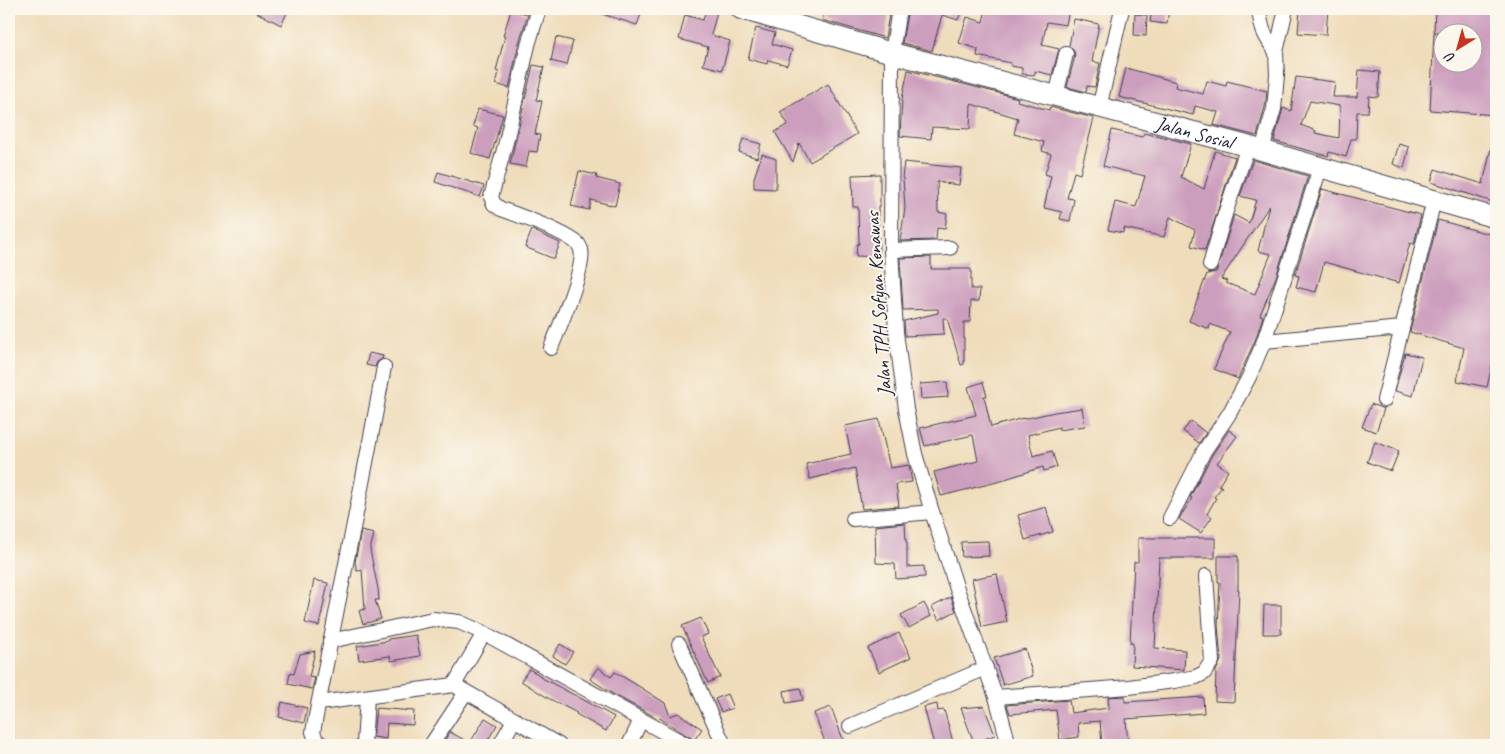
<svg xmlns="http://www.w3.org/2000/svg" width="1505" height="754" viewBox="0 0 1505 754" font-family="Caveat,sans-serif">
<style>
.building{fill:#cc9ebd;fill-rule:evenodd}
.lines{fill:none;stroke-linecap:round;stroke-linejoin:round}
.street-casing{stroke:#413e4e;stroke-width:16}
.secondary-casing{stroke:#413e4e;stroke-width:22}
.street{stroke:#fff;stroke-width:14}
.secondary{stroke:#fff;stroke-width:20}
.labels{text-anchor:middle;stroke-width:4;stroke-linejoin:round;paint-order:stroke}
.street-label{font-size:20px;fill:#22223b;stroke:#fbf7ec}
</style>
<rect width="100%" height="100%" fill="#fbf7ec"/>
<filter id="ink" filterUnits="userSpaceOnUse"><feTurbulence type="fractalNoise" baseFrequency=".02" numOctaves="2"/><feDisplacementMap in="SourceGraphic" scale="10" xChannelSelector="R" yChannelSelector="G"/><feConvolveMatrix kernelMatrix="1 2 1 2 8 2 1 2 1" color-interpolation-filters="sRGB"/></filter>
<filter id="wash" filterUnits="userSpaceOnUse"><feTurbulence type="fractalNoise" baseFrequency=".0096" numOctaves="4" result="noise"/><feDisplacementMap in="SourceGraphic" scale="20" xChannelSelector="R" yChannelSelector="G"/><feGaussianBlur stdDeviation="1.12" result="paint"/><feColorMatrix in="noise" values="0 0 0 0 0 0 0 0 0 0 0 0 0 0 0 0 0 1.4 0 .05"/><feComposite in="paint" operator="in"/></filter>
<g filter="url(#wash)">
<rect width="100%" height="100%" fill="#efdcba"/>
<g id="blocks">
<g class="building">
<polygon points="250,9 289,9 281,25"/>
<polygon points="596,9 643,9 637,25 596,12"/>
<polygon points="825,9 890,9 885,38 822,20"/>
<polygon points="908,9 962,9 958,20 942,15 932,51 902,43"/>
<polygon points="986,9 1069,9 1066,25 1047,22 1042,45 1059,49 1052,75 1035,71 1035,75 1022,74 1022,68 1011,66 1011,63 977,56 978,49 959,43 967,17 983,22"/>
<polygon points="1152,9 1169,9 1167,24 1150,22"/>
<polygon points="1300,9 1328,9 1326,35 1298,33"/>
<polygon points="1435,9 1496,9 1496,115 1430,110 1434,33 1442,33 1442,62 1472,62 1472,32 1434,32"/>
<polygon points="511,10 528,14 519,43 509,88 496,84 499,72 496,71 505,36 503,36"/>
<polygon points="706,10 717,12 711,35 730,41 722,70 703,65 708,47 679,39 685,15 703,20"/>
<polygon points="1135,14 1147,15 1146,36 1134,35"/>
<polygon points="1074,19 1099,24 1092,62 1100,63 1095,87 1087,86 1086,92 1067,87 1075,56 1074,51 1069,46"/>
<polygon points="756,28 775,33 772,44 792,50 787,65 768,60 767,64 748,59"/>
<polygon points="556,37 573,41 567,65 551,61"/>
<polygon points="533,65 544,67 536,100 542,101 535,134 540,135 537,152 529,151 526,167 510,164"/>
<polygon points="1126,68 1176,82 1175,87 1203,94 1207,81 1226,86 1227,81 1267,91 1265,107 1257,136 1214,125 1218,112 1195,106 1193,115 1119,97"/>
<polygon points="908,70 1018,98 1017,101 1049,110 1050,107 1094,118 1080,174 1074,172 1067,198 1074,199 1070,221 1060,219 1062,212 1044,208 1051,176 1045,174 1051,154 1042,151 1044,142 1014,134 1018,118 971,104 970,129 932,127 931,139 900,136 902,99"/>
<path d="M1359,70L1380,72L1378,97L1369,96L1368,112H1357L1356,139H1351L1346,157L1329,152L1328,156L1274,141L1283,108L1291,111L1296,77L1335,82L1333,97H1357ZM1310,101L1340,106L1339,138L1315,133L1316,131L1301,125Z"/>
<polygon points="828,84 857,134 810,162 799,143 793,162 775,132 788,124 780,112"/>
<polygon points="478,109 503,115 490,159 471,153 478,128 473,126"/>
<polygon points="1112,130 1142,137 1144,133 1156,136 1156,135 1191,144 1181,177 1204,189 1215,151 1235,157 1205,250 1191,246 1195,230 1170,217 1164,237 1124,228 1123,233 1108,230 1115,202 1136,207 1145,176 1103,166"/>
<polygon points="743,139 761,144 757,158 739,152"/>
<polygon points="1399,144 1409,147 1404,168 1393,164"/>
<polygon points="1492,144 1496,145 1496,203 1431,182 1435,169 1483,184"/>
<polygon points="762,154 776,159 776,189 754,188 754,178"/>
<path d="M1253,160L1308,176L1276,277L1260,315L1263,316L1256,338L1238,379L1214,369L1230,332L1210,324L1209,329L1189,321L1207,274L1216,272L1218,267L1234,215L1249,223L1256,200L1240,196ZM1269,206L1258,251L1271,254L1255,294L1226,283L1227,281L1221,279Z"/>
<polygon points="904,162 961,168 959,185 937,182 938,212 947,214 945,229 937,228 936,240 900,241 905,208 903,178 902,178"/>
<polygon points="579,171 597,175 596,178 620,184 615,206 591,200 589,210 571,206"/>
<polygon points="438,172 484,186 480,197 435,182"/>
<polygon points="880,174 880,206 878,206 879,257 856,256 857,244 859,244 858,207 853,207 852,175"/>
<polygon points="1322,189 1421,215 1414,244 1410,243 1399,283 1324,262 1316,292 1296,287 1299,276 1295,275"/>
<polygon points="1438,220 1496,236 1496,357 1494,356 1487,387 1457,381 1464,348 1410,332"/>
<polygon points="532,230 560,243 554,259 525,247"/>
<polygon points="931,257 931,269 971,269 971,289 980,289 979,301 971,301 970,322 964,322 964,364 961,365 947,318 943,318 944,334 905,336 904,321 938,313 938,309 903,310 900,258"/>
<polygon points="369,353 383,356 382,359 377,362 375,367 366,365"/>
<polygon points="1405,353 1422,357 1413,396 1395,391"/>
<polygon points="947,382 948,397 921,399 920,384"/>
<polygon points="983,382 987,396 984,396 991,427 1023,418 1023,419 1055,412 1082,408 1085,426 1059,430 1059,427 1028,435 1033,456 1052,451 1057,467 1044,471 1043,467 1005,479 1005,480 941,496 934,472 978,461 973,435 925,446 920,428 976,415 968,387"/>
<polygon points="1371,404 1384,409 1376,432 1362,427"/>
<polygon points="879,419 890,468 909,465 912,482 896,484 899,506 862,509 855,468 810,479 806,464 851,454 845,426"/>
<polygon points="1191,421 1206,433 1199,443 1183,431"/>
<polygon points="1229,430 1237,436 1217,463 1228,471 1219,485 1222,487 1214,497 1216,498 1207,514 1212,517 1201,533 1179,519 1192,498 1190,497 1212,455"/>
<polygon points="1375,442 1399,451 1391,471 1367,462"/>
<polygon points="1046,507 1053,532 1025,540 1018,515"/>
<polygon points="905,523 906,542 907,542 907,567 924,566 925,577 896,579 895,564 876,563 875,526"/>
<polygon points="361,531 374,534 370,550 378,589 379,600 375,600 381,619 363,624 359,611 365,609 362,570 357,571 355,562"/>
<polygon points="1138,538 1215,538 1215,558 1159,558 1155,648 1185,650 1184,670 1132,666 1133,643 1130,643 1134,562 1138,562"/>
<polygon points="988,541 989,556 962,557 961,542"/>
<polygon points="1218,556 1238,556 1238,590 1239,590 1234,702 1215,701 1216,671 1221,660 1218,625 1220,582 1218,582"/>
<polygon points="997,574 1007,622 982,627 972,579"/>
<polygon points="314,580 328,583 319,626 305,623"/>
<polygon points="951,597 956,611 939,620 932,607"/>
<polygon points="924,603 931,616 909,628 901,615"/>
<polygon points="1264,605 1281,605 1281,634 1263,634"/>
<polygon points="701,618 708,634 701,637 720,677 708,683 682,626"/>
<polygon points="899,633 911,657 879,672 868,648"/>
<polygon points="416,635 420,656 391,661 390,656 359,660 357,646 388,641 388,639"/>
<polygon points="560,644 573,652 565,664 553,656"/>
<polygon points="1025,649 1033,676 1003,685 994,658"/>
<polygon points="315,651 309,677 315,678 312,689 288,684 290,673 294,674 300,654"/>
<polygon points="598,667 611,677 615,672 640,687 665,703 670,716 678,713 702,729 694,740 658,717 657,718 613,694 590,679"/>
<polygon points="529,669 541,676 540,677 582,699 614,717 606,731 576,714 577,713 548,698 521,681"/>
<polygon points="800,688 803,700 786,703 784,691"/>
<polygon points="727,694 733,708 721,712 715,699"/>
<polygon points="1125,696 1125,702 1203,697 1204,713 1126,719 1128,745 1102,745 1100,721 1078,723 1079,737 1060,740 1056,710 1010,714 1007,705 1069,700 1071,713 1109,708 1108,697"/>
<polygon points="282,702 307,708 304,723 279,717"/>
<polygon points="937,704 938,711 944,710 953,742 942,745 934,745 924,707"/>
<polygon points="984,706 995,735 974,743 961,708"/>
<polygon points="831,707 845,745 826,745 814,713"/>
<polygon points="376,708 414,711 413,725 387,723 386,739 373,737"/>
<polygon points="485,718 497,725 485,745 451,745 444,741 450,732 470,743"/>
</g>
</g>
</g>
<g filter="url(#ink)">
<use href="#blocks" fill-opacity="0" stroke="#413e4e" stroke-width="1"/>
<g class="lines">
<defs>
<g id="street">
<path d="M539,9L528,45L506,142L491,197L494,204L501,209C518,215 566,232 578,244C579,245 581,249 581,250C586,266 558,330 551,348"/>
<polyline points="899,9 892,53 891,250 896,332 906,409 915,454 932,512 957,589 996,697 1009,745"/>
<path d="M1259,9C1261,29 1264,35 1276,52"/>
<polyline points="1056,96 1066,54"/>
<polyline points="1099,108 1122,9"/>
<polyline points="1262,150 1274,109 1277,75 1276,52 1286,9"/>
<polyline points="891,250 950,248"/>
<polyline points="1210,265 1225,214 1248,146"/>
<polyline points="1264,341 1402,328"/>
<polyline points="1384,400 1434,200"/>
<polyline points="1170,518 1204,451 1229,414 1249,377 1264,341 1320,168"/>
<polyline points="853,519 932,512"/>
<polyline points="330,641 433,619 459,622 484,633"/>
<polyline points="679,644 724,745"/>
<polyline points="454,685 484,633 687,745"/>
<polyline points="996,697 1129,687 1174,681 1196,677 1204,673 1212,661 1206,576"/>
<polyline points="319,703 454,685 559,745"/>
<polyline points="850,726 986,668"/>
<path d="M323,745L316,740L313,732C336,610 362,489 384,367"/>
<polyline points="364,745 367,697"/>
<polyline points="431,745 466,692"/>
<polyline points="500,745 514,720"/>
<polyline points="629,745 641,720"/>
</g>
<g id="secondary">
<path id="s1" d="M741,9L892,53L1247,146L1496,218"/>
</g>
</defs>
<use href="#street" class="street-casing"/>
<use href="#secondary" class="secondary-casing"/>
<use href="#street" class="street"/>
<use href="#secondary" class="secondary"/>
</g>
</g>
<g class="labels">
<g class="street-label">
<text dy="7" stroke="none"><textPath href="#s1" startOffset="470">Jalan Sosial</textPath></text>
<text transform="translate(878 304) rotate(-94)" y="7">Jalan TPH Sofyan Kenawas</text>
</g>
</g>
<rect width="1505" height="754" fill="none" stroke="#fbf7ec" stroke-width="30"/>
<g transform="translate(1458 48) rotate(217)"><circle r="24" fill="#fbf7ec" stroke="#a4a2a5"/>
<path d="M0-4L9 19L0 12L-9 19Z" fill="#c8321e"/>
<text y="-8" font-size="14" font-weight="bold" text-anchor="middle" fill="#22223b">U</text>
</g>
</svg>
